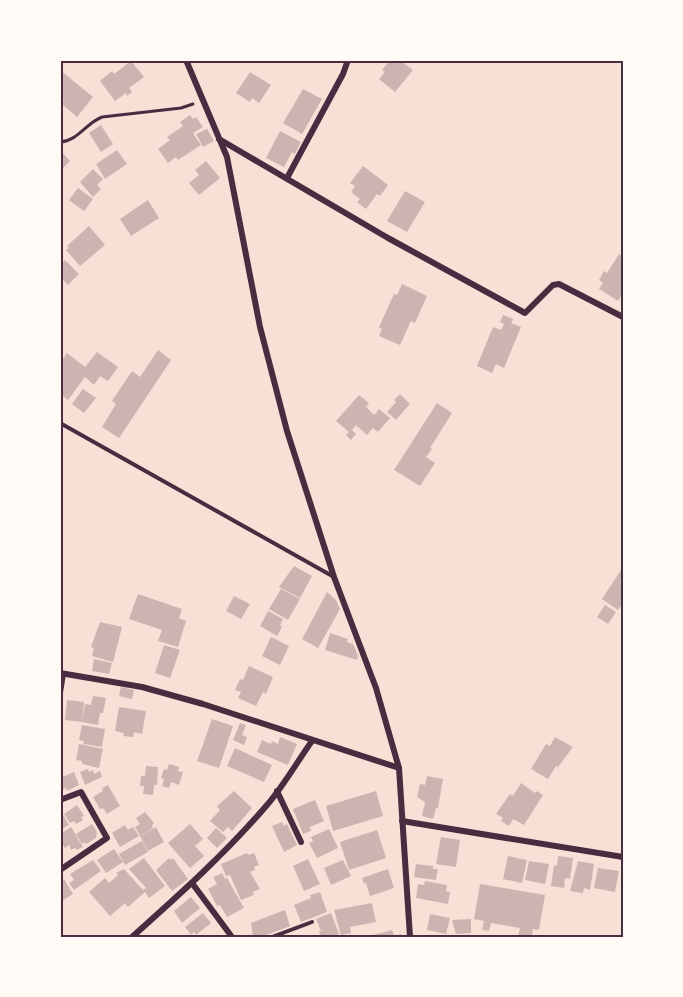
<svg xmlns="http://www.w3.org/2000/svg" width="683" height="997" viewBox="0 0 683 997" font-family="Overpass,sans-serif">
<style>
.building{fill:#ccb4b1}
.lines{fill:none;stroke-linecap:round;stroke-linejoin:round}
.path{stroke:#4a2c40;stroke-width:3}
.service{stroke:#4a2c40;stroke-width:4}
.minor{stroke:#4a2c40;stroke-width:6}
.neatline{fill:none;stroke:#4a2c40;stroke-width:2}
</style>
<rect width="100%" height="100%" fill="#f7e1d7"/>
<g class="building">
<polygon points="390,60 400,60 413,70 395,92 379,79 385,72 382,70"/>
<polygon points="131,61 144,77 129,88 132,92 127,96 126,93 115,101 100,81 112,71 114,74"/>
<polygon points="60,70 93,97 77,117 61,103 64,100 60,97"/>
<polygon points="250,72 271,85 259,103 252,98 250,102 236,93"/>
<polygon points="303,89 322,99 302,134 283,123"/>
<polygon points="190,115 193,119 196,117 203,127 193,133 201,145 178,160 176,157 168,163 158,149 170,140 167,137 183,126 180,122"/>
<polygon points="101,125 113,144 101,152 89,133"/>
<polygon points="207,129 214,141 203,147 196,134"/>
<polygon points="280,131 301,142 295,154 292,152 284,167 266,158"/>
<polygon points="60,150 70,161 60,171"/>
<polygon points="117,150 127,164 105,179 96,164"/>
<polygon points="206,161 220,178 199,195 189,183 199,175 195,170"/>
<polygon points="363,166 388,185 380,196 377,194 366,209 357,202 360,199 351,192 355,186 350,183"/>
<polygon points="93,169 103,179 97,185 101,189 93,197 80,182"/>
<polygon points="78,188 93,199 84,211 69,200"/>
<polygon points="405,191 425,202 407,232 387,221"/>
<polygon points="148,200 159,218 131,236 120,219"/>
<polygon points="89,226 105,245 80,266 66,250 69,248 67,246"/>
<polygon points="619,254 623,257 623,293 618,301 599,289 603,283 599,280 604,271 607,273"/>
<polygon points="65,260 79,274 68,285 60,277 60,266"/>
<polygon points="402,284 427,296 415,323 411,321 400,345 379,336 382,329 379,327 394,294 397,295"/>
<polygon points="503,315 513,319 511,323 521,327 504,368 496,364 492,373 477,366 493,327 501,330 504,324 500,322"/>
<polygon points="158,350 171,360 119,438 102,427 116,404 112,401 132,371 140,377"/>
<polygon points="97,352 118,367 108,381 100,376 94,385 85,377 68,400 60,394 60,363 67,353 85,367"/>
<polygon points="83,389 96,398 84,413 72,404"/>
<polygon points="400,394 410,404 396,420 387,412 396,402 394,400"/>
<polygon points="359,395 369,403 366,407 374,415 379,409 390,418 378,432 373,428 367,435 356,425 352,430 356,434 351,440 346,435 349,432 336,421"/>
<polygon points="437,403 452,413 430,448 432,449 426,457 435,463 420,486 394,470"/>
<polygon points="294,566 312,576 300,598 279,587"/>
<polygon points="623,567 623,603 618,610 602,599"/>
<polygon points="281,589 300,599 288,620 269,609"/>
<polygon points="327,592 336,600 340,609 318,648 302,639"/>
<polygon points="138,594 182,609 179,618 186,621 178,647 158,641 162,630 129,619"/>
<polygon points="234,596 250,604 241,619 226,611"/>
<polygon points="605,605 616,612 608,624 597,617"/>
<polygon points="268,611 283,619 280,625 282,627 277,636 260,626"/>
<polygon points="100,622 122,627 113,662 92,656 94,648 91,647"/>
<polygon points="330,633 348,639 347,642 353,644 358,656 357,660 325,650"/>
<polygon points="271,637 289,646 280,665 262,656"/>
<polygon points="164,645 180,650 170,678 155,673"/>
<polygon points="94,659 112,663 109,674 92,671"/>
<polygon points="249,666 273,677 266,694 263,692 256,706 238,698 241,692 235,690 240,679 243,680"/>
<polygon points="121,687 134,690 132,699 119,696"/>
<polygon points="93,696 106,698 103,713 100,713 98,725 82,722 85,704 91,705"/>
<polygon points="67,700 84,702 82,722 65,720"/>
<polygon points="119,707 146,711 142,734 134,732 133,737 123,736 124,733 115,731"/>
<polygon points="212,719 233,726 219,768 197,761"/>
<polygon points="240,723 246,725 242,735 247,737 244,745 233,740"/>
<polygon points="82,725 105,729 102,747 83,744 84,741 79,740"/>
<polygon points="280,737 297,744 288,765 257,752 262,740 271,744 272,741 278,744"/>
<polygon points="555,737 573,747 558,767 556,766 548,779 531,769 546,744 550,746"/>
<polygon points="79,744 103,749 99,768 82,764 82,761 76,760"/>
<polygon points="235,748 272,765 264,782 227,766"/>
<polygon points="169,764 179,767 178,771 183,772 179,785 171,782 169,788 162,786 164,779 161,778 164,769 167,770"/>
<polygon points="146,766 158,767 157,785 154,785 153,795 143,794 144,786 140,786 141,776 145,776"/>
<polygon points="88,769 89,772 93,770 94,774 100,771 102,777 85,785 80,772"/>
<polygon points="74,772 79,785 67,791 66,788 62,790 60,778"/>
<polygon points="427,776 443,779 438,808 436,808 433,819 422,816 425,802 417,797 420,784 425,785"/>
<polygon points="521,783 535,793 537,791 543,795 524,825 513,819 509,826 501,821 503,818 496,814 510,794 513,796"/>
<polygon points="108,785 120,806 107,814 103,808 100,809 93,797 103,791 102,788"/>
<polygon points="234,791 252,808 232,831 228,827 223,832 210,821 220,810 217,806"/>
<polygon points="376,791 383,816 333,831 326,806"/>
<polygon points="315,800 324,821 310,827 311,831 303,834 293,809"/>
<polygon points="77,805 84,816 81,817 83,820 76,824 74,821 70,823 64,814"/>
<polygon points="60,809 69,825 60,830"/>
<polygon points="145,812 154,823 152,825 153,828 140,836 135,827 140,824 136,818"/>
<polygon points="282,822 284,826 287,824 297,845 284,852 272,826"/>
<polygon points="92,824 97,832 96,838 86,844 85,842 82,844 76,834"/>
<polygon points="190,824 203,839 195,846 204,856 190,868 168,843"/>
<polygon points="125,825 128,830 133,827 139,836 120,847 112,833"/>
<polygon points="71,827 83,847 77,850 75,848 71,850 69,845 65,848 60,840 60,834"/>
<polygon points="156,827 164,842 148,851 140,836"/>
<polygon points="216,828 227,838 217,848 207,838"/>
<polygon points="329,829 338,848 317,858 309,843 313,841 311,837"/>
<polygon points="377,830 386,858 349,870 340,842"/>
<polygon points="441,837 460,840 456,867 436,864"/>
<polygon points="142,841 148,852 125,865 119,854"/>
<polygon points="114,849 123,862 106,873 97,860"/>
<polygon points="247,853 248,855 254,853 259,865 254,867 255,870 250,872 260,889 253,892 254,895 241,900 230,875 226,876 221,864"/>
<polygon points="508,856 527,860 522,883 503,879"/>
<polygon points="558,856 573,858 570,879 565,878 564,888 551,886 554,865 557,866"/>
<polygon points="144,858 165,886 149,898 145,892 128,907 125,903 110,916 89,892 105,878 109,883 118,875 116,873 124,869 143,890 146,888 129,869"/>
<polygon points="169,858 171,860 173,858 188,879 172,891 156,870"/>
<polygon points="308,859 320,884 304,891 293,866"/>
<polygon points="93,860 101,871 74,890 69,883 74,880 70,874"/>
<polygon points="343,860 351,876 331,885 324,868"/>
<polygon points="529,861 549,864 545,884 525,880"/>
<polygon points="578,861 594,864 590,890 584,888 583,893 570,891"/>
<polygon points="416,864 433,866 433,869 438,869 436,880 414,877"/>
<polygon points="598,868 619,871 615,892 594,888"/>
<polygon points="388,869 394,888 370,896 366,883 364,884 362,878"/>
<polygon points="222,873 225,879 227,878 244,908 227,917 220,905 217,906 208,889 217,884 213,877"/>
<polygon points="64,879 73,894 60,902 60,881"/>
<polygon points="425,881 447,885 446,891 450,892 448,904 416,898 418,884 424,885"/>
<polygon points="480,884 545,895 539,930 533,929 532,935 537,937 518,937 520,928 491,923 489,931 482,930 484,921 474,919"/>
<polygon points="320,892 327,912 301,922 294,905 311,898 310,895"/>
<polygon points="191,897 200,908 182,923 174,911"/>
<polygon points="372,903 376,922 350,927 351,933 341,935 334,910"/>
<polygon points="285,910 290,926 261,937 253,937 251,923"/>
<polygon points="203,913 211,923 196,935 194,932 191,935 185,927"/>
<polygon points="331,913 339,934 332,937 321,937 319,932 321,931 316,919"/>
<polygon points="430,914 450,918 446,934 427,930"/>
<polygon points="471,919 471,933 456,934 452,920"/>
<polygon points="392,930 394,936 401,934 402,937 374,937 373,935"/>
</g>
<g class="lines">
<path class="path" d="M60,142C78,141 86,123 102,117L181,108L193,104"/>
<g class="service">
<polyline points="60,423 334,577"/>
<polyline points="60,699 64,674"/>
<polyline points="272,937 312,922"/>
</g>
<g class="minor">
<polyline points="186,60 227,157 260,327 287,431 334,577 376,688 399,768 410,937"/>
<polyline points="219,139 388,238 525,313 553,285 559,284 623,317"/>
<polyline points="287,178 343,74 348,60"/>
<polyline points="60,673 142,687 203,704 399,768"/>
<polyline points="277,791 301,842"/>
<polyline points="60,800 81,792 107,838 60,870"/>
<polyline points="402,821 623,857"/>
<polyline points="192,883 232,937"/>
<path d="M132,937C179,895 226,853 267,805C284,785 297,762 312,741"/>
</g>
</g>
<rect width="683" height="997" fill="none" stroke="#fffaf5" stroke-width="123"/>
<rect x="62" y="62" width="560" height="874" class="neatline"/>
</svg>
